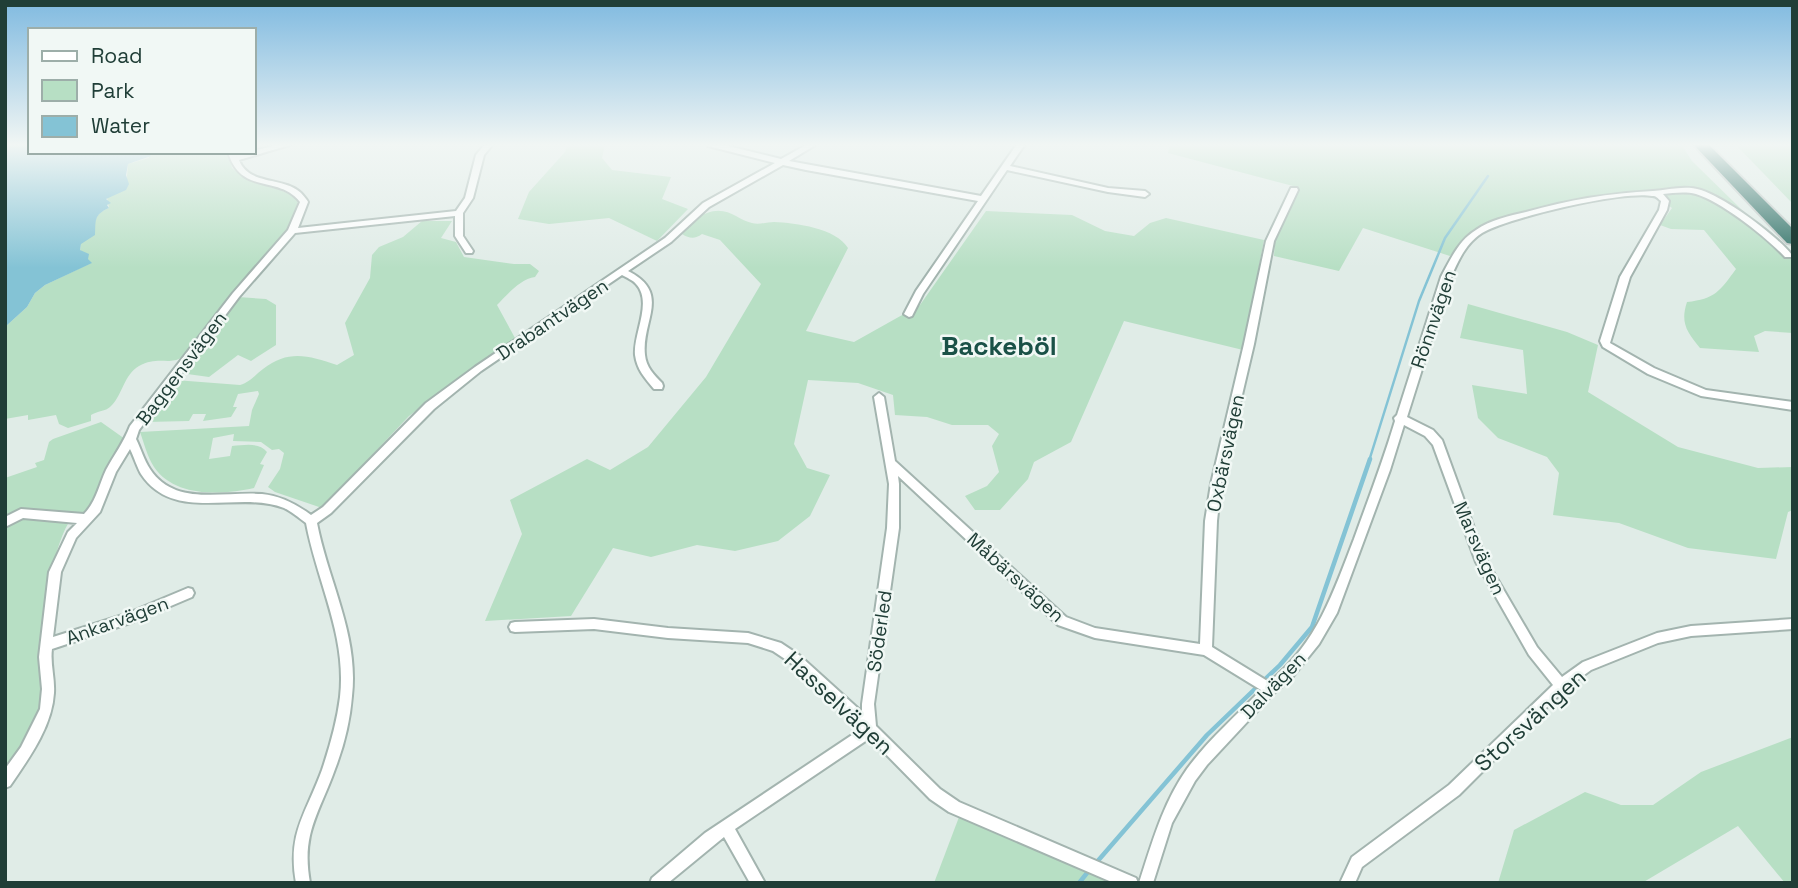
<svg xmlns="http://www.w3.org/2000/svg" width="1798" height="888" viewBox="0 0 1798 888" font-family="'Space Grotesk',sans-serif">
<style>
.green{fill:#b7dfc4}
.water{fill:#84c3d5}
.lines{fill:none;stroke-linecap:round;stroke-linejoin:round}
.stream-far1{stroke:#84c3d5;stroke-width:2.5}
.stream{stroke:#84c3d5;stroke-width:4.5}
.street-casing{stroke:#a3b4af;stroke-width:4}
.highway-casing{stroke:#c1c9c7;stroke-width:4}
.street{fill:#fff;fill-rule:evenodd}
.highway{fill:#296c62;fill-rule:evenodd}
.labels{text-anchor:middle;stroke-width:5;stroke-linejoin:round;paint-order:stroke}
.street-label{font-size:19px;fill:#203e37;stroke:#f1f8f5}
.near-street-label{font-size:23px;fill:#203e37;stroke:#f1f8f5}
.district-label{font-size:26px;font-weight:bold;fill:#1a5147;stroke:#f1f8f5}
</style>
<rect width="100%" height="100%" fill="#e0ece7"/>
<g class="green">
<polygon points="568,144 605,144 602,158 612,170 671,177 662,199 688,209 657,241 609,218 549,224 518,219 529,192 565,152"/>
<path d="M1170,144H1681L1692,161L1793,260V333L1765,331L1754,336L1759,352L1700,348C1687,332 1680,323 1687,302C1715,299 1720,291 1736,269L1704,230L1671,229L1660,225L1672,208L1647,190C1603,197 1508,207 1472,231C1463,237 1457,248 1450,256L1363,228L1339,271L1274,256L1275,239L1297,187L1168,153Z"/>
<polygon points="1735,144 1793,144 1793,204"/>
<path d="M147,152H229L232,168L238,173L295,196L299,206L288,232L195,340C178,375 164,352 139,366C124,374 122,397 110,407C106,411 97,411 91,415V421L68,428L59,424L56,415L28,420V415L5,419V327L27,307L35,293L45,285L91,263L80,250L81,243L95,232C93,219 97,213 109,208L107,197L126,189L128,164L149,158Z"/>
<path d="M986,211L1072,215L1105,231L1134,236L1150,223L1166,218L1264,240L1243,350L1124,321L1071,442L1034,462L1028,479L1000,510H975L965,496L987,486L999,472L992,446L999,434L988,425H952L927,417L895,415L893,395L858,383L808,380L794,444L807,468L830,475L810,516L778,541L735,551L697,545L651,557L613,548L571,616L485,621L522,534L510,500L587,459L610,470L648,447L706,377L761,284L720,240L702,234C695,239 690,239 682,234C690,227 697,216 707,213C727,205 738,220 752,223C759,225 767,222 774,222C796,223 836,228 848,248L806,331L854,342L920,305Z"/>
<path d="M422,221H452L441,238L456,242L464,257L514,264H530L539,271L535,277C520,279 507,295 497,305L515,338L409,416L322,508L275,492L268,487L280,469L284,453L279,449L272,450L261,442L233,441L234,434L213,438L209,459L230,456L232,446C245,445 259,442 267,452L260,464L264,465L254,488C223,495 175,498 154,467C147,456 144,443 140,432L249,426L252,410L259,394L258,391L238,394L233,407H237L231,417L203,421L206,414H193L189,421L146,422L175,380L240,385C250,382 255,375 263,369C289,349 309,356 337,365L354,355L345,323L370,278L372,255L379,247L403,237Z"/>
<polygon points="238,297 266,299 276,305 276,345 251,361 238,355 209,377 180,373"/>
<polygon points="1468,304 1567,332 1598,345 1588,392 1678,447 1758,468 1793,467 1793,510 1788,512 1776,559 1688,548 1619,523 1553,515 1559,473 1547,457 1498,438 1478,418 1472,385 1527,394 1523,350 1460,338"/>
<polygon points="101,422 125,439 100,495 83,517 22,512 5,521 5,478 37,467 35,463 44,460 49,442 53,439"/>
<path d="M20,516L69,522C50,553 42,627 40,664C39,680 43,696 39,713C34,735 18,755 5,773V525Z"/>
<polygon points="1793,737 1793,883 1785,883 1738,826 1642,883 1498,883 1514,830 1585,792 1621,805 1653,805 1701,772"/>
<polygon points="959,817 1115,883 934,883"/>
</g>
<path class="water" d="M5,144H30V152H147L151,156L128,164L126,175L129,184L126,190L106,199L111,203L107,205L109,208C93,215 96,221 95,235L81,244L80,250L89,254L88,259L92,263L45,285L35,293L27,307L5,327Z"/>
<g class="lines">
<polyline class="stream-far1" points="1369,461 1419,301 1445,238 1488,176"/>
<g class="stream">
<polyline points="1096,863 1207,735 1280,665 1312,627 1370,459"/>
<polyline points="1079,883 1091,868"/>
</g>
<defs>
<g id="street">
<path d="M281,144H293L239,160C249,186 283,176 301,193C302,194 308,201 308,202L298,228L456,211L465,198L476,155L485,144H493L484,155L473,198L463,213V236L473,251L472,253H466L455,236V216L295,233L239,297L139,430L136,439C141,449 144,460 150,469C175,507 223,491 262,494C281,496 296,504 311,515L323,507L426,403L475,367L665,238L703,203L775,163L708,146L707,144H720L781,159L808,144H817L789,161L981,196L1017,144H1025L1010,166L1108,188L1145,191L1149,194L1145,197L1108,192L1007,170L923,294L912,316L909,317L904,314L916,291L978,201L806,170L783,165L709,207L671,242L628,271C672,293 641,321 645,355C646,367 654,375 662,383L663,386L662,389H654C645,378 637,370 635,355C633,334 653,302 636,284C633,280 627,278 622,275L481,371L434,409L331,513L317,523C328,581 359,635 352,696C350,721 344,746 335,769C319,814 301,833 310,883H296C287,833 306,814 322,770C330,746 337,721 340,697C347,636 317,582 306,523C299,518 291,511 284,508C238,490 174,524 141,474C137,467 134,457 130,449L116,472L100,512L76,538L61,572L53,637L126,614L188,588L192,589L194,593L192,597L133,622L52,649C50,664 55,678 54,693C52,727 29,758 10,786L5,788V769L21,747L40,709L42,689L39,657L49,572L68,532L77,523L23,518L5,527V517L21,509L84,514C96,502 99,485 106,470C114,455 124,442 130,426L233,293L288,230L300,202C278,174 241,196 228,152H236L237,155Z"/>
<path d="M1291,188H1297L1298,190L1274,241L1254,344L1221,484L1217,521L1212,647L1269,682C1317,644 1333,593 1354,539C1368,500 1383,461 1395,421L1394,418L1397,415L1441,277C1450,260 1459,240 1476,230C1490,220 1509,216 1526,212C1568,200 1610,193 1653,191C1669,190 1685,185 1701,190C1727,199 1775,234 1792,255L1791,257H1785C1766,237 1722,202 1696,194C1685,191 1673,193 1663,194L1669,201L1667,210L1630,277L1610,343L1654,368L1706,390L1793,402V410L1701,396L1648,374L1603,347L1600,341L1620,277L1659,210L1661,201C1657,198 1657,196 1652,196C1624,190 1507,218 1482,233C1466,243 1458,261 1451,277L1407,417L1433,430L1442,440L1485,558L1537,647L1562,677L1583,662L1657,633L1691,626L1793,619V629L1691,636L1658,643L1591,670L1565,689L1459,795L1362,867L1355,883H1340L1352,857L1449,785L1553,685L1529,655L1476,562L1433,445L1425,436L1404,425L1390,470L1337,613L1319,644L1290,680L1274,693L1207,765L1195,781L1172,823L1153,883H1139C1152,843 1163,803 1187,769C1208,740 1236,716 1261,690L1204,655L1095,638L1058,625L898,476L899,484V528L874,704L876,726L940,789L959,802L1136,878L1138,883H1114L949,812L930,799L870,738L735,829L765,883H750L724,837L668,883H650L652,878L705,833L861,729L791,663L773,651L748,643L668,638L594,629L515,632L511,631L509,627L511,623L515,622L594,619L668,628L748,633L781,643L799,655L862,712V704L887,528L889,484L874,397L879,393L884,397L895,461L1066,617L1095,628L1200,644L1205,521L1211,484L1244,344L1266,241Z"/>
</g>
<polygon id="highway" points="1693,144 1708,144 1793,229 1793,244 1787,243"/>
</defs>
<use href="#street" class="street-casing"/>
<use href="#highway" class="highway-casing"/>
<use href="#street" class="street"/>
<use href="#highway" class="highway"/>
</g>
<linearGradient id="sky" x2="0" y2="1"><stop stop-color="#80bae0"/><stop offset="0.54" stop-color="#f1f6f4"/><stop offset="1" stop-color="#f1f6f4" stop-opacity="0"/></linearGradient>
<rect width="1798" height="268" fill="url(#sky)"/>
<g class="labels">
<g class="street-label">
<text transform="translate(552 319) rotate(-34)" y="7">Drabantvägen</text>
<text transform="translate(1433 319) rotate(-71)" y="7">Rönnvägen</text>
<text transform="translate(181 368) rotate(-53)" y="7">Baggensvägen</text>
<text transform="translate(1225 453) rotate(-78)" y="7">Oxbärsvägen</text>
<text transform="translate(1480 548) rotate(66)" y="7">Marsvägen</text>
<text transform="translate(1016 577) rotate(42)" y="7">Måbärsvägen</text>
<text transform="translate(117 620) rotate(-20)" y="7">Ankarvägen</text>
<text transform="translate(879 631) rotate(-82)" y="7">Söderled</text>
<text transform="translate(1273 685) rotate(-46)" y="7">Dalvägen</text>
</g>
<g class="near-street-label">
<text transform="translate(839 703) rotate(43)" y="8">Hasselvägen</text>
<text transform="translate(1530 720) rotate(-42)" y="8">Storsvängen</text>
</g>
<g class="district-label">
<text x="999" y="355">Backeböl</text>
</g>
</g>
<rect width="1798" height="888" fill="none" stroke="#203e37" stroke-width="14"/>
<rect x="28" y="28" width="228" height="126" fill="#f1f8f5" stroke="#9daea9" stroke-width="2"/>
<rect x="42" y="51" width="35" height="10" fill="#ffffff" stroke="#9daea9" stroke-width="2"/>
<text x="91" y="63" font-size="21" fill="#203e37">Road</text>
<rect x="42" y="80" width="35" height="21" fill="#b7dfc4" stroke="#9daea9" stroke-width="2"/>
<text x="91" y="98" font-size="21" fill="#203e37">Park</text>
<rect x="42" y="116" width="35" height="21" fill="#84c3d5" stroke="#9daea9" stroke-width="2"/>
<text x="91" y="133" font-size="21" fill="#203e37">Water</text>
</svg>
